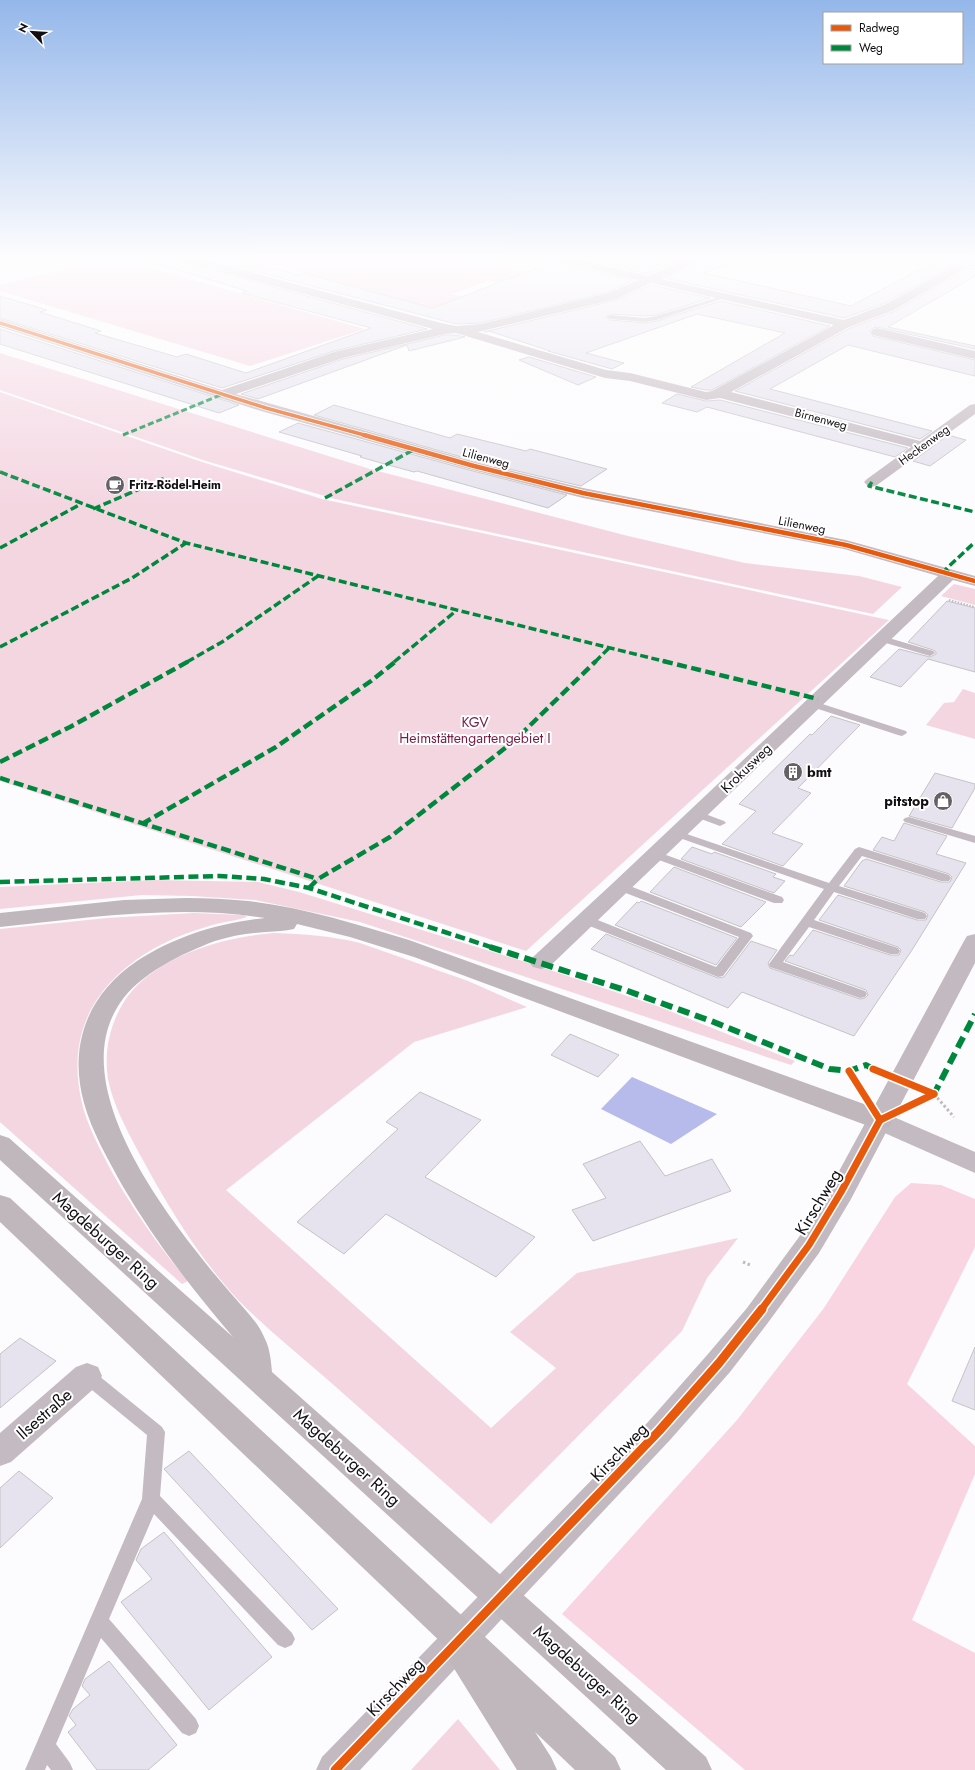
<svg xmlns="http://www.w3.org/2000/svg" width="975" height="1770" viewBox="0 0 975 1770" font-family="Jost,sans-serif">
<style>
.green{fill:#f4d6e1}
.forest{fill:#f9d5e2}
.water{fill:#b6bbec}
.building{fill:#e6e3ee;stroke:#c4c3c6}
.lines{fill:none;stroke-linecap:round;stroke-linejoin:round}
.path-far1{stroke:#c1bbc0;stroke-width:2;stroke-dasharray:1.5 1.5;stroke-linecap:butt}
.path{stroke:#c1bbc0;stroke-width:3;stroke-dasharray:2.5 2.5;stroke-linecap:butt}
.lane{fill:#c4bac1;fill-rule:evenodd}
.street{fill:#c4bac1;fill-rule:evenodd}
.secondary{fill:#c3bac1;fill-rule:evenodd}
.highway{fill:#c0b7bd;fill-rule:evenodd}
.quiet-far3{stroke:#00873e;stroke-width:3;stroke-dasharray:6 3;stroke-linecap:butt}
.quiet-far2{stroke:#00873e;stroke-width:3.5;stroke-dasharray:8 3.5;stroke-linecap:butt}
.quiet-far1{stroke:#00873e;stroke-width:4.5;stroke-dasharray:10 4.5;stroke-linecap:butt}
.quiet{stroke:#00873e;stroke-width:6;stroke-dasharray:12 6;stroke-linecap:butt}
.cycleway-far3-casing{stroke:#fff;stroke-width:5}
.cycleway-far2-casing{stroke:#fff;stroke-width:6}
.cycleway-far1-casing{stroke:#fff;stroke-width:10}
.cycleway-casing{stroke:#fff;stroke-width:12}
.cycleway-far3{stroke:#e8590c;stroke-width:3.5}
.cycleway-far2{stroke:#e8590c;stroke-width:4.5}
.cycleway-far1{stroke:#e8590c;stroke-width:7}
.cycleway{stroke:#e8590c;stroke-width:9}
.labels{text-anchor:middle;stroke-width:4;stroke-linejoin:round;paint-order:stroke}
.far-street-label{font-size:12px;fill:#131014;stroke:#fff}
.far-poi-label{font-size:12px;font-weight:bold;fill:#131014;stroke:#fff;text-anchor:start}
.park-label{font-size:14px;fill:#751b46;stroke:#fff}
.street-label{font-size:14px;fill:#131014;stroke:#fff}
.poi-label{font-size:14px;font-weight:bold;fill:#131014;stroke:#fff;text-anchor:start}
.near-street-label{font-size:17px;fill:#131014;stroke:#fff}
</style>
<rect width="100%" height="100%" fill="#fcfbfd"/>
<g class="green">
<polygon points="109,258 115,258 365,329 250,366 0,291 0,285"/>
<polygon points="249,258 465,258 602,290 567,299 488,281 452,294 521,311 483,321"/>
<polygon points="0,353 370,469 628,536 745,563 859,576 902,587 873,614 335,499 206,461 0,390"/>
<polygon points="0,392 202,462 322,499 889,620 526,951 0,781"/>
<polygon points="954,584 975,589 975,605 941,596"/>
<polygon points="963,689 975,693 975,739 926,725 944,703 954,702"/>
<polygon points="155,880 258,882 299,892 532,964 657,1006 795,1061 791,1065 360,922 255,900 192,896 142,895 0,909 0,887"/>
<path d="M194,913L244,915L247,917C238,920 229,921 220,923C197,929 174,937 153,949C95,983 67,1032 81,1099C86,1124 101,1151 113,1174C135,1212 159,1247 188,1281L182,1284L0,1122V929L107,918Z"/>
<path d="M274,933C304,934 332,936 360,943L468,981L527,1007L414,1042L226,1190L491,1428L556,1368L510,1332L577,1273L738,1238L707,1278L682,1331L491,1524C437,1476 382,1428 328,1380C298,1354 267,1329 239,1301C199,1258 167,1205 139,1153C127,1130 113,1105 108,1079C104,1053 109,1028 122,1005C150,957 222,937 274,933Z"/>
<polygon points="458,1719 500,1770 411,1770"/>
</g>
<polygon class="forest" points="911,1183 941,1185 975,1199 975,1247 907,1384 975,1446 975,1474 912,1620 975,1653 975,1770 745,1770 562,1614 737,1420 824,1308 895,1197"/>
<polygon class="water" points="632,1077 717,1114 671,1144 601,1109"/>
<g class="building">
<polygon points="158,258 177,258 179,261 427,329 334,351 222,388 0,318 0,296 47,310 40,312 101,331 95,333 177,357 186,354 246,373 371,328 242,293 247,291 158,264"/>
<polygon points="205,258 236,258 299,275 303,273 433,308 552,262 633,280 608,292 481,323 456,324"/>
<polygon points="581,258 632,258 660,265 661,258 683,258 648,274"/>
<polygon points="704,258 738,259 704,273 851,306 941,258 972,258 957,263 885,303 844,318 665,278"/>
<polygon points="975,268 975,276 888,327 975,346 975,349 877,327 873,328 870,331 873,336 975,360 975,376 848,345 770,389 932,431 920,439 735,391 850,328 895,311 967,269"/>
<polygon points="651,285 710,298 656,315 645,316 610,314 606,317 610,320 645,323 657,321 721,301 830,326 712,390 706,390 691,387 785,333 697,314 586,353 624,363 612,369 548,351 550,351 489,331 484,332 616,300"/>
<polygon points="0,329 239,405 219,413 0,344"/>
<polygon points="445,335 456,335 465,337 409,351 407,345 258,399 241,394 343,359"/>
<polygon points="529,357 596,377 578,385 519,360"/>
<polygon points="677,394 706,401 720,400 908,448 895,457 707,407 697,412 662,403"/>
<polygon points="334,405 450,438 457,434 526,451 530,449 607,469 581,486 479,462 314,415"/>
<polygon points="298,423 469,470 567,495 548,508 417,471 414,472 381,463 360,457 362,456 279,432"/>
<polygon points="948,435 966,440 930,466 913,461"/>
<polygon points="947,601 975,608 975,672 928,659 901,687 870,677 899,649 930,657 936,654 936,652 933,650 908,642"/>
<polygon points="831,716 860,725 798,788 811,793 772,833 803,844 783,866 722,844 756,811 739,804 810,734 812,735"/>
<polygon points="935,773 975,784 975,788 952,828 909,816"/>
<polygon points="904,823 947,836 936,854 966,863 912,950 854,1036 742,992 728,1008 591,949 606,934 718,978 724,977 751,941 777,950 768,963 770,968 860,999 865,998 868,995 866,990 785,961 790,955 793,956 813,930 890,955 899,955 901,950 898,947 819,920 838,895 917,920 926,920 928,915 925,912 844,886 862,861 866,859 941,882 950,882 952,877 949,874 873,850 882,837 894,841"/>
<polygon points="692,847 712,854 714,852 776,874 773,877 785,881 774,893 681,859"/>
<polygon points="674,867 766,902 741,927 650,892"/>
<polygon points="641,901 737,938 716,965 615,925 637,902 639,903"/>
<polygon points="570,1034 619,1055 598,1077 551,1055"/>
<polygon points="420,1092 481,1120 425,1177 535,1237 496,1277 386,1214 344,1254 297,1222 398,1129 386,1122"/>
<polygon points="640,1141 665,1176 712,1159 731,1191 593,1241 572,1210 606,1198 583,1164"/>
<polygon points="20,1338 56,1361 0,1408 0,1354"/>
<polygon points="975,1347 975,1410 952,1401"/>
<polygon points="189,1451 338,1609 312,1630 164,1469"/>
<polygon points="19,1471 53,1498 0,1548 0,1488"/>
<polygon points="164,1532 272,1657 209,1710 121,1602 152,1579 136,1560 141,1549"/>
<polygon points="109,1661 177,1745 148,1770 97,1770 68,1732 76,1725 69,1716 73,1709 90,1695 82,1686 85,1679"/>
</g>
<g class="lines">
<polyline class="path-far1" points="949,600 975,607"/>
<g class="path">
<polyline points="934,1094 954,1117"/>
<polyline points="743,1262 750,1265"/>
</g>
<g class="lane">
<polygon points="723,296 728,297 657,320 645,322 610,319 607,317 610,315 645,318 656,316"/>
<polygon points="882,636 933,651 935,653 930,656 879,641 877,639 879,637"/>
<polygon points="813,701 906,731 907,733 902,736 898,735 809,706 808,704 809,702"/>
<polygon points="697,811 724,821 726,823 720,826 693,816 691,814 693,812"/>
<polygon points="909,817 975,836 975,843 905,822 903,820 905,818"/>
<polygon points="678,831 829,883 855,849 859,847 949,875 951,878 949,881 941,881 862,856 839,886 925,913 927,916 925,919 917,919 834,892 814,920 898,948 900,951 898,954 890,954 809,927 783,962 865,991 867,994 865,997 860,998 770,967 769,964 824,889 674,836 672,834 674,832"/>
<polygon points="655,851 782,897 784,900 782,903 774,903 651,857 649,855 651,853"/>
<polygon points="622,883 751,933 753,936 723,976 718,977 582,923 580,920 582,917 590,917 716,967 739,937 618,890 616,887 618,884"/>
<polygon points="87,1369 93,1371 162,1427 165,1432 160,1496 292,1633 295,1639 292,1645 285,1648 278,1645 154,1514 109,1619 196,1719 199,1726 196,1733 189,1736 182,1733 101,1638 56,1744 70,1763 73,1770 51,1770 47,1765 45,1770 25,1770 142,1499 147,1435 81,1381 79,1376 81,1371"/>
</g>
<g class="street">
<path d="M178,258H198L441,323L456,326L481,324L608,293L638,280L552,260L551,258H573L648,276L688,258H703L661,279L844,320L886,304L958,264L975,259V266L966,268L894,310L849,327L731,392L920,441L970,405L975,404V414L877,485L872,487L867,485L864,482L867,479L911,447L720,398L706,400L630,381L605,378L456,333L445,334L343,358L236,394L479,463L583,488L846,540L975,576V586L953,580L549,967L541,969L533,967L529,962L533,957L614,882L938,576L844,549L583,498L469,469L261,411L0,327V319L222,390L334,352L433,329L179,260ZM651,283L834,325L712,391L706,392L630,373L606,370L478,332L616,299Z"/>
<polygon points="877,328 975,351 975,359 873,335 871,332 873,329"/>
<polygon points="880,1111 975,1152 975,1173 871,1127 867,1120 871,1113"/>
<polygon points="87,1363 98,1367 102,1376 98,1385 11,1462 0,1466 0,1433 76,1367"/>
</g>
<polygon class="secondary" points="975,934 975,963 851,1199 819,1253 767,1324 730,1372 670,1440 360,1770 316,1770 322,1757 648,1422 708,1354 747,1308 799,1237 831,1186 964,941 967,936"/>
<g class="highway">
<path d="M186,898C207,898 227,899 248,901C302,907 356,924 409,940L889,1113L893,1120L889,1127L880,1129L871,1127L414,957L350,937L297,924L294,929C285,931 276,931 266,932C249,933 231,936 215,941C183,953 139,974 120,1003C69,1078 150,1192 196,1251C208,1267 221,1282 234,1297C245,1310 258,1322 265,1339C270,1349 271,1361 272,1372L706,1757L712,1770H666L0,1160V1135L9,1138L233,1337C192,1289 154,1240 122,1185C108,1159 92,1132 84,1103C68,1045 88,994 137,961C176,936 219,923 265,918C177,904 88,918 0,927V913L124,900Z"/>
<polygon points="0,1195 10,1198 615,1757 621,1770 575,1770 535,1732 551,1757 557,1770 517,1770 450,1662 444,1650 446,1647 0,1222"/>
</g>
<g class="quiet-far3">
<polyline points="0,259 4,258"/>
<polyline points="123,435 223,394"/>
</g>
<g class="quiet-far2">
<polyline points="0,472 186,543 667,662"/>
<polyline points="872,482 869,486 975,512"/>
<polyline points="325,498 413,450"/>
<polyline points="93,509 165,478"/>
<polyline points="0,548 81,504"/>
<polyline points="950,574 946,569 975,542"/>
<polyline points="0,647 132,578 186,543"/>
<polyline points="187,662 222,642 318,576"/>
<polyline points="394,662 457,610"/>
<polyline points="595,662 609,648"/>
</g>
<g class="quiet-far1">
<polyline points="663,661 818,699"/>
<polyline points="0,762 70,727 189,661"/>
<polyline points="0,778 318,879"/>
<polyline points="142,824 276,747 371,681 396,661"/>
<polyline points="0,882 219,876 264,879 309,888 494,948"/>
<polyline points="309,888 318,879 390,837 513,742 596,661"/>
</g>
<g class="quiet">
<polyline points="490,947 625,990 711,1021 830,1069 849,1071 866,1065 875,1070"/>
<polyline points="932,1094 934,1094 975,1014"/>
</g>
<defs>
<polyline id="cycleway-far3" points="0,323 266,408 368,436"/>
<polyline id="cycleway-far2" points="364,435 474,466 583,493 846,545 975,581"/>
<g id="cycleway-far1">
<polyline points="873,1069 934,1094"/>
<polyline points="849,1071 880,1120"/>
<polyline points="880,1120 934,1094"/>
<polyline points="761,1310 809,1245 841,1192 880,1120"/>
</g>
<polyline id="cycleway" points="335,1770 659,1431 719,1363 762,1309"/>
</defs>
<use href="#cycleway-far3" class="cycleway-far3-casing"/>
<use href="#cycleway-far2" class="cycleway-far2-casing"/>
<use href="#cycleway-far1" class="cycleway-far1-casing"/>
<use href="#cycleway" class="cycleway-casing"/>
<use href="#cycleway-far3" class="cycleway-far3"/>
<use href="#cycleway-far2" class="cycleway-far2"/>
<use href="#cycleway-far1" class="cycleway-far1"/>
<use href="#cycleway" class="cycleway"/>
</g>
<linearGradient id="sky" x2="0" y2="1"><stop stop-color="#94b7ea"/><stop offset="0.51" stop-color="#fefdfe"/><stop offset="1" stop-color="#fefdfe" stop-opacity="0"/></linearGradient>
<rect width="975" height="506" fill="url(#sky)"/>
<defs>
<symbol id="cafe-disc" viewBox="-11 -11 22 22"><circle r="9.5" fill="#656266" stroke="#fff"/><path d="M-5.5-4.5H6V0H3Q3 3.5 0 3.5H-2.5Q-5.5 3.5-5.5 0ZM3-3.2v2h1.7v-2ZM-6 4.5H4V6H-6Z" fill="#fff"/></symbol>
<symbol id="building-disc" viewBox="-11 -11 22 22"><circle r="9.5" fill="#656266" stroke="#fff"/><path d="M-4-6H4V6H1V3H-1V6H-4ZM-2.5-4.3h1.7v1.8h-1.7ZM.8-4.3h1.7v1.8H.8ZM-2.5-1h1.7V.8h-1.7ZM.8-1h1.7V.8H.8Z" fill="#fff"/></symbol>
<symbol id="shop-disc" viewBox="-11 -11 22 22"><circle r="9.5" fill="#656266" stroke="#fff"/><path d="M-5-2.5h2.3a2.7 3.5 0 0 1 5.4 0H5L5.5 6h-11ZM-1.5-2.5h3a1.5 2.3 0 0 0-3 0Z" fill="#fff"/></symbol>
</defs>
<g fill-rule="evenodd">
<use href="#cafe-disc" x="104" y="474" width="22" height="22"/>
<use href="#building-disc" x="782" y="761" width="22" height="22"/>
<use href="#shop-disc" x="932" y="790" width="22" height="22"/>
</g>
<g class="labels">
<g class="far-street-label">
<text transform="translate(821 419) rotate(15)" y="4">Birnenweg</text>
<text transform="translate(924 445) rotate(-36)" y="4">Heckenweg</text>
<text transform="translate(486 458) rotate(15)" y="4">Lilienweg</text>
<text transform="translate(802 525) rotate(11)" y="4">Lilienweg</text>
</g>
<g class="far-poi-label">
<text x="129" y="489">Fritz-Rödel-Heim</text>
</g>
<g class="park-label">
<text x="475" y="727">KGV<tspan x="475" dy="16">Heimstättengartengebiet I</tspan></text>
</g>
<g class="street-label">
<text transform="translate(746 768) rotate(-44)" y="5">Krokusweg</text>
</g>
<g class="poi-label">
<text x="807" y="777">bmt</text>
<text x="929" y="806" text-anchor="end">pitstop</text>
</g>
<g class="near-street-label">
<text transform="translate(818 1202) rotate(-59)" y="6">Kirschweg</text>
<text transform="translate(106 1240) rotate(42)" y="6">Magdeburger Ring</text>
<text transform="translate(44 1414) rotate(-41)" y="6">Ilsestraße</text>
<text transform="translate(619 1452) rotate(-46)" y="6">Kirschweg</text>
<text transform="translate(347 1457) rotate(42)" y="6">Magdeburger Ring</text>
<text transform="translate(587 1674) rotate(42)" y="6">Magdeburger Ring</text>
<text transform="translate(395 1687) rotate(-46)" y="6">Kirschweg</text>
</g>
</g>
<rect x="823" y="12" width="140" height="52" fill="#ffffff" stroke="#a19fa1"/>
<rect x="831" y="25" width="20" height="6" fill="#e8590c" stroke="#a19fa1"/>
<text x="859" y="32" font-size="12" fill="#131014">Radweg</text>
<rect x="831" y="45" width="20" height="6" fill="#00873e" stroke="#a19fa1"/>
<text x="859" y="52" font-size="12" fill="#131014">Weg</text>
<g transform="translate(32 32) rotate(295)" stroke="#ffffff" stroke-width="3" paint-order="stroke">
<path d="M0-3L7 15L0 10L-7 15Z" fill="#131014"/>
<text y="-6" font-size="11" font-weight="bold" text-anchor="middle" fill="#131014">N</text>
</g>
</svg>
